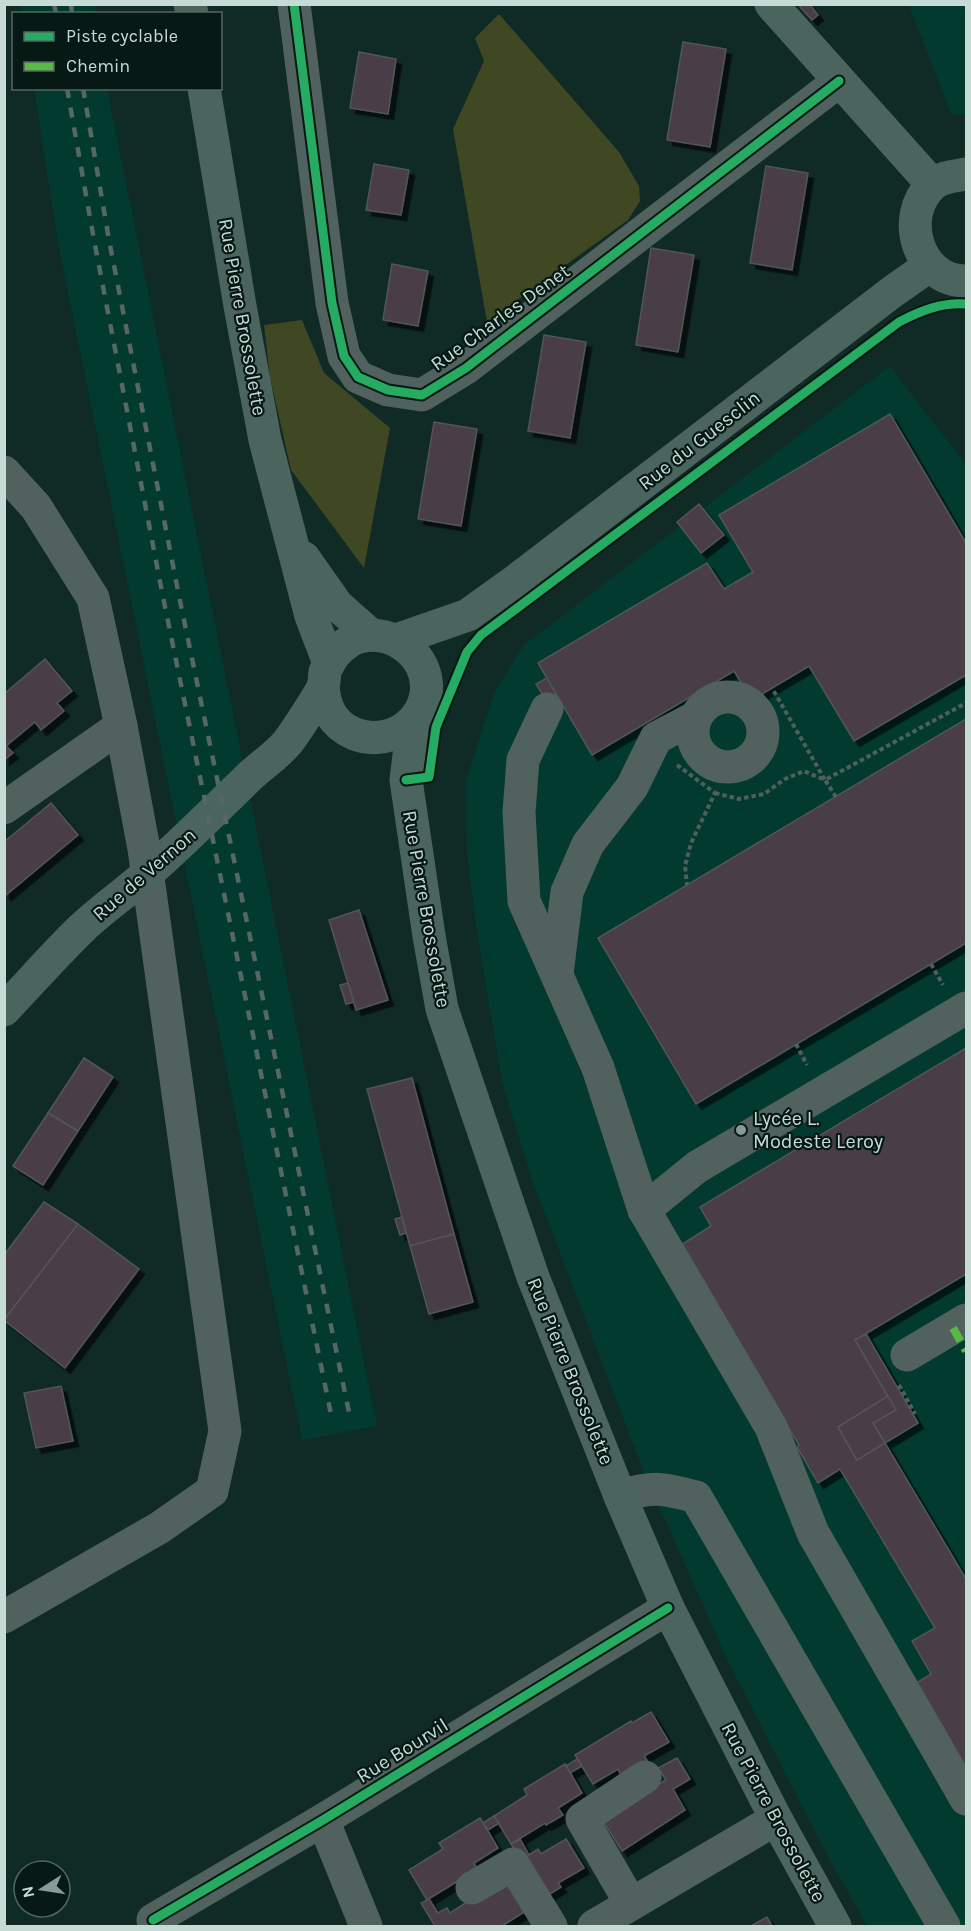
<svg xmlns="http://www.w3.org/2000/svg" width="971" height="1931" viewBox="0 0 971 1931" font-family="Karla,sans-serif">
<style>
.built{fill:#023a30}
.green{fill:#3f4823}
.building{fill:#483c46;stroke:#525657;stroke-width:1.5;filter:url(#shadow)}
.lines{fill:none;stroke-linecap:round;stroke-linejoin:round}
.path{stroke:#4e5f5c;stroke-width:4;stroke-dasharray:4.5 3;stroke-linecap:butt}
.minor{stroke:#51625e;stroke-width:33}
.major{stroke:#4c645e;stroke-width:33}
.rail{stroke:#566764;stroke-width:4.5;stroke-dasharray:10 10;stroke-linecap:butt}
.quiet{stroke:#58b947;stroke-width:8;stroke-dasharray:15 8;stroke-linecap:butt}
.cycleway-casing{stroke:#071914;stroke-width:13}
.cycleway{stroke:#26ab63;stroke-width:9}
.poi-dot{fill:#869d97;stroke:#071914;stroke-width:2}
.labels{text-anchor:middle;stroke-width:4.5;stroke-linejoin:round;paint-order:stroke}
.street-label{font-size:20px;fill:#c5dbd4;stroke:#071914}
.poi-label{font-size:20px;fill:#c5dbd4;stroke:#071914;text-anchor:start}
</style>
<defs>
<filter id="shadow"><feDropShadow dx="5.5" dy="5.5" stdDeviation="0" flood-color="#0009"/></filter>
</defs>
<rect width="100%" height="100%" fill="#102a26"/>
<g class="built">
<polygon points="20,5 95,5 97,13 22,13"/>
<polygon points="909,5 966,5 966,115 951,114"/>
<polygon points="34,89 107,89 377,1426 302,1440 58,243"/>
<polygon points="890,366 966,465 966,1926 867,1926 825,1851 727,1659 645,1475 531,1177 502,1082 479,945 467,854 466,780 495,691 524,645"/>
</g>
<g class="green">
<polygon points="499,14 619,152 639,186 640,201 628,220 487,322 453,129 484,61 475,38"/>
<polygon points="302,320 324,373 390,428 364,568 291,470 270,377 264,325"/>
</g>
<g class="building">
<polygon points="802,4 809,4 818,15 812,20 800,7"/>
<polygon points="683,42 726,49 710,147 667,140"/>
<polygon points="359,52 396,59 388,114 350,108"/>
<polygon points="374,164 409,170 401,215 366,210"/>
<polygon points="766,166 808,173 792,270 750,263"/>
<polygon points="651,248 694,255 678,352 636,345"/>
<polygon points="392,264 428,271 418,326 383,320"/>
<polygon points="544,335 586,342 570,438 528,431"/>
<polygon points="890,414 966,543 966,675 854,741 809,666 752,700 734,671 592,755 538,663 707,563 724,589 753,572 719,515"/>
<polygon points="434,422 477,429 461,526 418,519"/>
<polygon points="699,504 724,535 701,553 677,522"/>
<polygon points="45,659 72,691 57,703 64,711 41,730 35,722 6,746 13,753 4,760 4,694"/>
<polygon points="547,678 557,696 547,702 536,684"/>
<polygon points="966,719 966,943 696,1104 598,938"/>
<polygon points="51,803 78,835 6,895 4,893 4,842"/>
<polygon points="359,910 388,1000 356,1010 329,920"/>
<polygon points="348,983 354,1002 346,1004 340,985"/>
<polygon points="966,1048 966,1274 855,1340 888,1396 838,1427 857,1460 885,1443 966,1579 966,1784 910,1687 931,1674 912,1641 935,1628 840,1469 818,1483 797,1447 799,1445 678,1247 711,1226 700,1207"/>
<polygon points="84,1058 113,1077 78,1131 48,1113"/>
<polygon points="412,1078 454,1234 410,1246 367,1089"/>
<polygon points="48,1113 78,1131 43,1185 13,1166"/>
<polygon points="44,1202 78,1224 4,1320 4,1255"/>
<polygon points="402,1217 406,1233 400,1235 395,1219"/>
<polygon points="78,1224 139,1269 65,1368 4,1320"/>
<polygon points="454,1234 473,1302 429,1314 410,1246"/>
<polygon points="866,1334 918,1423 885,1443 873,1423 896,1410 855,1340"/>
<polygon points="61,1386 73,1441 36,1448 24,1393"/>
<polygon points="888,1396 896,1410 873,1423 885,1443 857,1460 838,1427"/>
<polygon points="651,1712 669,1742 644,1756 648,1762 622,1777 618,1769 593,1784 575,1755 631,1721 632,1723"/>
<polygon points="677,1758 690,1779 673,1789 685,1810 622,1851 603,1821 636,1798 666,1780 658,1768"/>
<polygon points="577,1759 582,1766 570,1773 566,1766"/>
<polygon points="565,1764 582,1793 558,1808 563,1815 546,1825 545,1823 511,1844 494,1816 527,1795 524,1789"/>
<polygon points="494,1816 499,1823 488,1830 483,1823"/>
<polygon points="480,1818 498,1848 474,1863 478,1871 461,1879 427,1900 409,1870 443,1849 439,1843"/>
<polygon points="520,1839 529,1855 521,1860 511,1844"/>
<polygon points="566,1839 584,1868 558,1883 561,1887 545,1897 521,1860 538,1849 541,1854"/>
<polygon points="511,1880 529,1909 502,1926 435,1926 421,1903 429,1899 438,1913 447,1908 450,1913 475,1897"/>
<polygon points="767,1917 772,1926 751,1926"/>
</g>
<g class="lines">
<g class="path">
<polyline points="677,765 715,793 691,843 685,866 687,885"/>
<polyline points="715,793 739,799 764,794 785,779 804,771 825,780 772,688"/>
<polyline points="836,797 825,780 966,703"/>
<polyline points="931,964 943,985"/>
<polyline points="796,1044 807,1065"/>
<polyline points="899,1385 915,1414"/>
</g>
<g class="minor">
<polyline points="294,4 332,303 344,356 358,377 388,390 422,395 466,368 839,81"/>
<polyline points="4,472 36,507 93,598 121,726 144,849 225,1431 212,1491 159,1528 4,1617"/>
<circle cx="728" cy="732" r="35"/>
<polyline points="547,709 523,760 519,812 524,901 598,1068 644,1210 771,1427 813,1533 966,1799"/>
<polyline points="4,808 121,726"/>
<polyline points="557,974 567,892 588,844 632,787 656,738 696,717"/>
<polyline points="644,1210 697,1167 966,1008"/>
<polyline points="907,1355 966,1320"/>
<path d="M620,1496C654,1486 663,1488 696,1497L944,1926"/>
<polyline points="323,1820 366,1926"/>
<polyline points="472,1888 513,1864 551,1926"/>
<polyline points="631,1904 582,1819 645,1777"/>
<polyline points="153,1920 323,1820 668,1608"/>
<polyline points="594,1926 776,1819"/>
</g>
<g class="major">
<polyline points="190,4 192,14"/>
<polyline points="771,4 932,184"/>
<polyline points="204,88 240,306 265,440 311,616 329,663"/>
<path d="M966,174C955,176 940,177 932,185C898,217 919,282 966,281"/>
<polyline points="304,558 337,605 371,635"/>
<polyline points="396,640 468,615 514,582 892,292 929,266"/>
<polyline points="413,722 406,780 429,936 442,1009 533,1277 620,1496 668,1608 776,1819 835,1926"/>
<path d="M4,1010C30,983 55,954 82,928C103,908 127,892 148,873C183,842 216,809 250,776C262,765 277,755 287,743C293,736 321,693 323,686C325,681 324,677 325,672C329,659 339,648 350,641C386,622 432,654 426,694C418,741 355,754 330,713C326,705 324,696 323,687"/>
</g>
<g class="rail">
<polyline points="54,4 56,14"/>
<polyline points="71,4 72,14"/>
<polyline points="67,88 94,240 163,597 332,1419"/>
<polyline points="83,88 109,240 179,596 350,1417"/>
</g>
<polyline class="quiet" points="953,1328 966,1351"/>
<defs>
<g id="cycleway">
<polyline points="294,4 332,303 344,356 358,377 388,390 422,395 466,368 839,81"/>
<path d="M406,780L429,777L436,727L467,652L481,635L899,322C920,311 942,302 966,304"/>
<polyline points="153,1920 323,1820 668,1608"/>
</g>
</defs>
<use href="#cycleway" class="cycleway-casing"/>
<use href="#cycleway" class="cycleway"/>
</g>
<circle class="poi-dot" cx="741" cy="1130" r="6"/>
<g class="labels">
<g class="street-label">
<text transform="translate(243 317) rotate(80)" y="7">Rue Pierre Brossolette</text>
<text transform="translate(500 317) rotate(-36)" y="7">Rue Charles Denet</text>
<text transform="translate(699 440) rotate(-38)" y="7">Rue du Guesclin</text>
<text transform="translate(144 874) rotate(-41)" y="7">Rue de Vernon</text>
<text transform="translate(427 909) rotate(80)" y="7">Rue Pierre Brossolette</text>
<text transform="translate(571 1371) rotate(68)" y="7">Rue Pierre Brossolette</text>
<text transform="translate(402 1750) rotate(-32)" y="7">Rue Bourvil</text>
<text transform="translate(774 1812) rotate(62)" y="7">Rue Pierre Brossolette</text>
</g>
<g class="poi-label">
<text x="753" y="1125">Lycée L.<tspan x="753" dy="23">Modeste Leroy</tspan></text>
</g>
</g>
<rect width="971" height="1931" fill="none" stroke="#c5dbd4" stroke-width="12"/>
<rect x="12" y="12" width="210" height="78" fill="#071914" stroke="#536761" stroke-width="1.5"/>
<rect x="24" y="32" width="30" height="9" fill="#26ab63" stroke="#536761" stroke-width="1.5"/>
<text x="66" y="42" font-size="18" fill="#c5dbd4">Piste cyclable</text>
<rect x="24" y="62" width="30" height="9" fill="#58b947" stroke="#536761" stroke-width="1.5"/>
<text x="66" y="72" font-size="18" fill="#c5dbd4">Chemin</text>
<g transform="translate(42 1889) rotate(258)"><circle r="28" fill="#071914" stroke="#536761" stroke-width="1.5"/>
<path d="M0-4.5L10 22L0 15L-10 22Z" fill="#869d97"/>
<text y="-9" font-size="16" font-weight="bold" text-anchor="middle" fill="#c5dbd4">N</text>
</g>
</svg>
